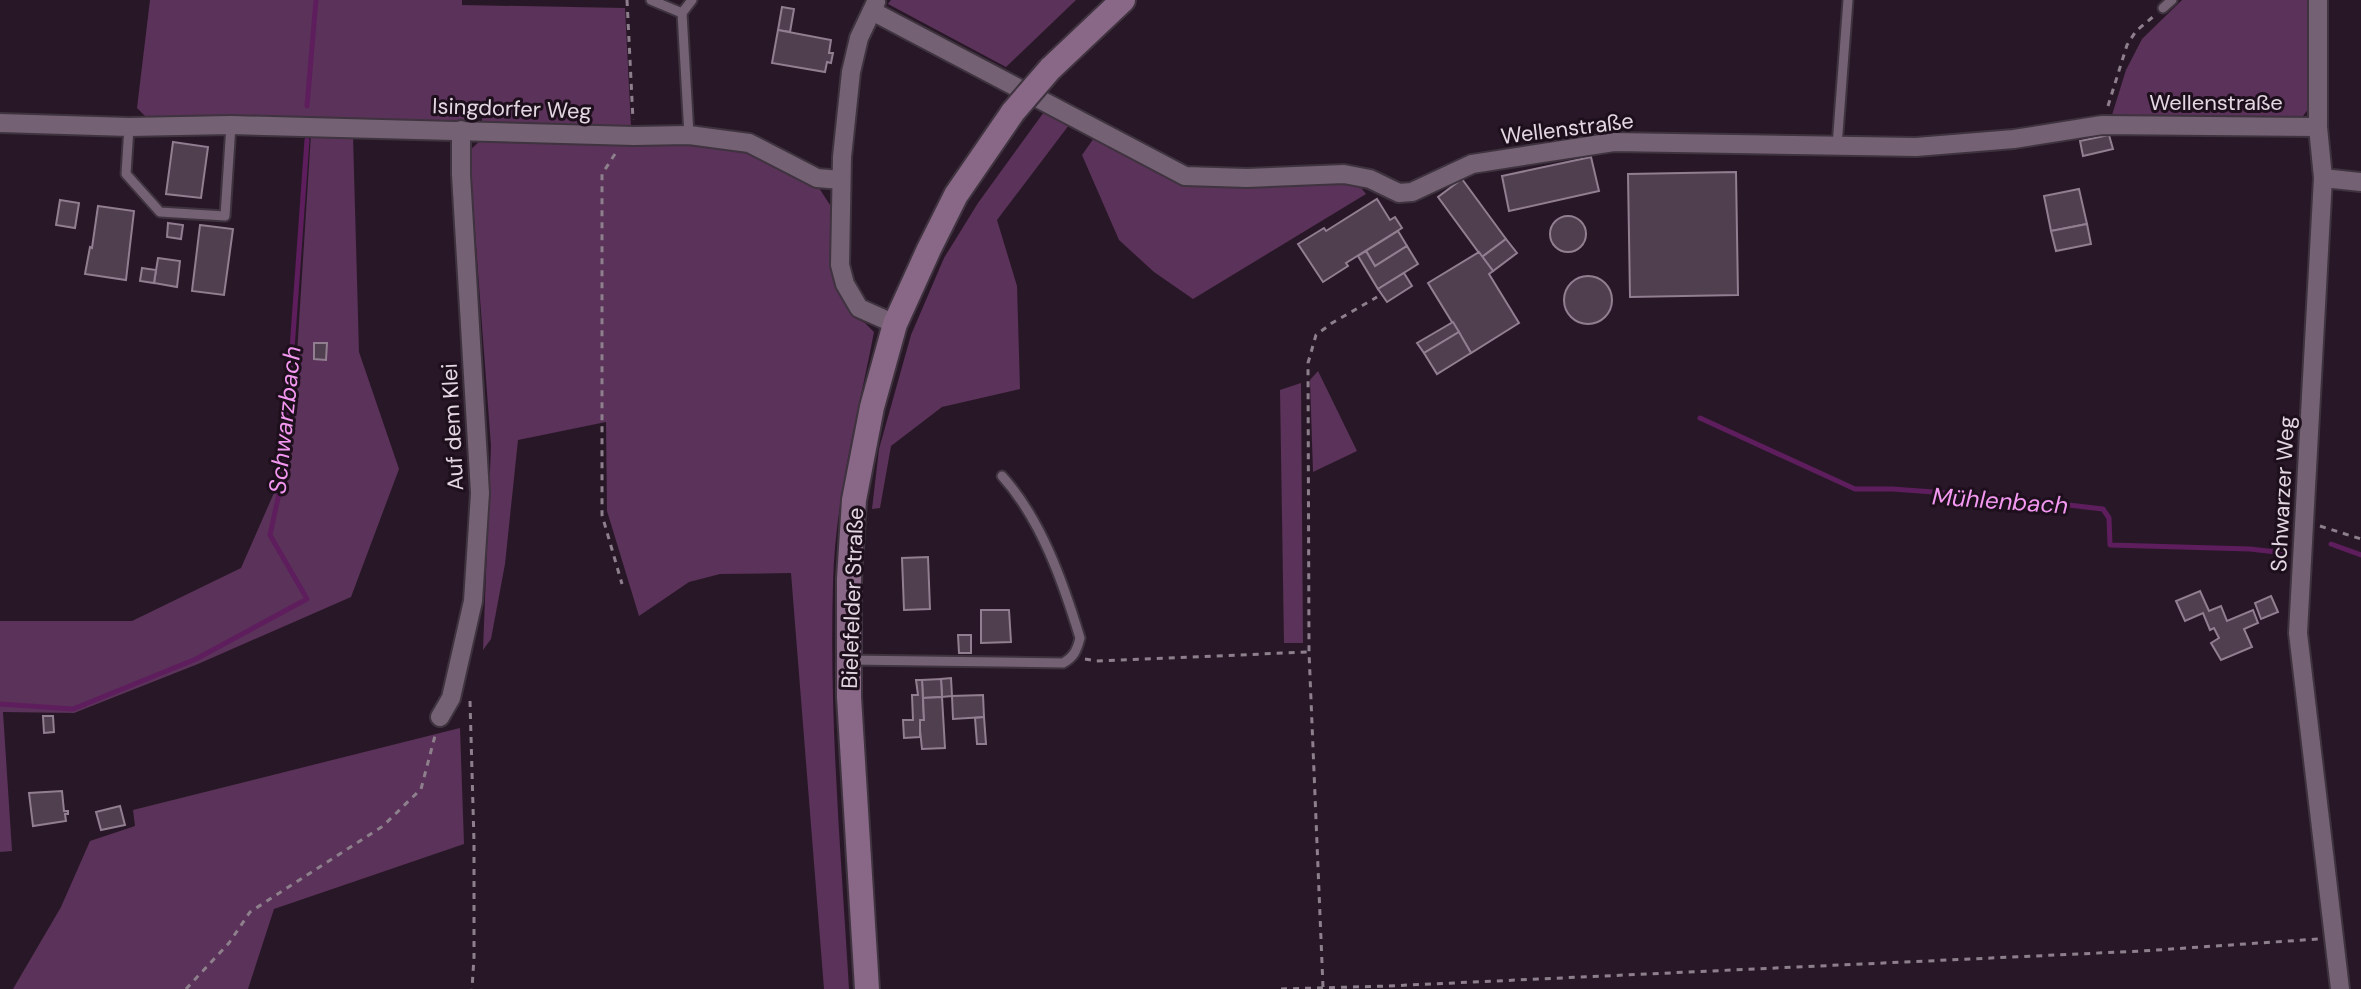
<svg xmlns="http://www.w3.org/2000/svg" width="2361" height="989" viewBox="0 0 2361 989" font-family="'DM Sans',sans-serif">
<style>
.green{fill:#5b3259}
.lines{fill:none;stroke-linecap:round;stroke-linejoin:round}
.stream{stroke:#5e1e5d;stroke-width:5}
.building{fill:#503f4f;stroke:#917e90;stroke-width:2}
.lane-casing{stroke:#3e333e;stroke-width:13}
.street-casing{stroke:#3e333e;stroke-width:22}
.secondary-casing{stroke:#3e333e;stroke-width:28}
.path{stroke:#8d808c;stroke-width:3;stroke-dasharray:6 6;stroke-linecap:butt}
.lane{stroke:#746173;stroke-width:9}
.street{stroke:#746173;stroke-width:18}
.secondary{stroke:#886886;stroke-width:24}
.secondary-bridge-casing{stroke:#3e333e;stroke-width:28;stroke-linecap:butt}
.secondary-bridge{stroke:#886886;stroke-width:24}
.labels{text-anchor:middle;stroke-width:6;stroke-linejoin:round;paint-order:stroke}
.street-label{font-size:22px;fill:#e3d8e2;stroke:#1e0f1d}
.water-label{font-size:24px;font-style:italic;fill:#f398f0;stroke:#1e0f1d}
</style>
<rect width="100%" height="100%" fill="#281827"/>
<g class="green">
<polygon points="150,0 462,0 462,5 625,8 631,126 482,125 482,115 465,114 464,122 145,116 137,108"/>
<polygon points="891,0 1076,0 1006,67 888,4"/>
<polygon points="2182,0 2307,0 2309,108 2300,120 2112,115 2126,70 2142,39"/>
<polygon points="1044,112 1069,125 997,220 1017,286 1020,389 942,407 891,446 880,508 872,509 879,449 911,335 944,258 978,203"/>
<polygon points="311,134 353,136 359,352 399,469 351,597 198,664 74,713 3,712 12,851 0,852 0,621 132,621 241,568 281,477 289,479"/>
<polygon points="1094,138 1181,182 1342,182 1358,184 1366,194 1193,299 1154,272 1119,240 1082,155"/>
<path d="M481,140L687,145L744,152L819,188L832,208L831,268L839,295L853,317L865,323L874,332C858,415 835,499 833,583C829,718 841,854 849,989H824L791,573L720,574L689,582L639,616L607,511L606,422L518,440L505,564L491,639L483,650L491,446L469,151Z"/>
<polygon points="1318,371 1357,451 1313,472 1310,380"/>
<polygon points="1301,383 1303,643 1284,643 1280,390"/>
<polygon points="460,728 464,844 274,909 248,989 13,989 61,907 90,841 135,826 133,810"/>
</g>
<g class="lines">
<g class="stream">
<polyline points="307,106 316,0"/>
<polyline points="1700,418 1855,489 1892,489 1990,496 2103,509 2109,518 2110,545 2250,549 2285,553"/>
<polyline points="2331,544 2361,555"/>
<polyline points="0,704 73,709 196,659 307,599 270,535 283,475 307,140"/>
</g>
</g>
<g class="building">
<polygon points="782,7 794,9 790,32 778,30"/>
<polygon points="778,30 831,40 829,53 833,53 831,63 827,62 825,72 772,63"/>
<polygon points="2109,135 2113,149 2083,156 2080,141"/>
<polygon points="173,142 208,147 201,198 166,194"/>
<polygon points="1591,157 1599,191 1509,211 1502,176"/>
<polygon points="1736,172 1738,295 1630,297 1628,174"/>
<polygon points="1462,179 1506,239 1482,257 1438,197"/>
<polygon points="2079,189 2087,224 2051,231 2044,196"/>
<polygon points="1377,199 1390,220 1395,217 1402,228 1346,263 1348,266 1323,282 1298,244 1324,228 1326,231"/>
<polygon points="60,200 79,203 75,228 56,225"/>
<polygon points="98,206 134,211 126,280 85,274 90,247 92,248"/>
<circle cx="1568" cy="234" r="18"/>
<polygon points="168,223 183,225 181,239 167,237"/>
<polygon points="2087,224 2091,244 2056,251 2051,231"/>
<polygon points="200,225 233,229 224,295 192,291"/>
<polygon points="1398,231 1407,246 1375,266 1366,251"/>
<polygon points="1506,239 1517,253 1493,271 1482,257"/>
<polygon points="1407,246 1418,264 1378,289 1358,256 1366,251 1375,266"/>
<polygon points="1479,252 1493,271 1489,274 1519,323 1471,353 1428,283"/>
<polygon points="158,258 180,261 177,287 154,283"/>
<polygon points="142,268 156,270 154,283 140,281"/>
<polygon points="1404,273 1412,286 1387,302 1378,289"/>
<circle cx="1588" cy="300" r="24"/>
<polygon points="1453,322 1459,332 1424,353 1417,343"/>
<polygon points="1459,332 1471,353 1437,374 1424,353"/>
<polygon points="314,343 327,343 326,360 314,359"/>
<polygon points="928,557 930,609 904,610 902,558"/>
<polygon points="2200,591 2209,611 2221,606 2227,621 2253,610 2258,623 2244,629 2252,647 2221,660 2211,643 2219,638 2214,628 2210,630 2203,613 2185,621 2176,601"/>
<polygon points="2271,596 2278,612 2261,619 2255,603"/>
<polygon points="981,610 1009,610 1011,642 981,643"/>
<polygon points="958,635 971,635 971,653 959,653"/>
<polygon points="951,678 952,696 942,697 941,679"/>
<polygon points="941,679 942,697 923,698 922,680"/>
<polygon points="916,680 922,680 924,720 920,720 920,737 904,738 903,720 913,720 912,695 918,695"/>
<polygon points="983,695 984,717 953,719 952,696"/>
<polygon points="942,697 945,748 922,749 920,730 920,720 924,720 923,698"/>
<polygon points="43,716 53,716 54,732 44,733"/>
<polygon points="984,717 986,744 977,744 975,718"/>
<polygon points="62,791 64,811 68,811 68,814 65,814 66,821 33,826 29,793"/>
<polygon points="120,806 125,825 101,830 96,812"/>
</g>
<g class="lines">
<defs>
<g id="lane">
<polyline points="651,0 682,13 689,135"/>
<polyline points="2163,8 2172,0"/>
<polyline points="682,13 692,0"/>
<polyline points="129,127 126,174 160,212 225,216 231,125"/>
<polyline points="1837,146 1848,0"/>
<path d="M849,660L1063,663C1074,657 1077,650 1080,638C1063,582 1041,519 1002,476"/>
</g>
<g id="street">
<polyline points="2318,0 2318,127 2323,178 2298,633 2340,989"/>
<polyline points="876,2 859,38 851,72 842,157 840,265 845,284 859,308 895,324"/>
<polyline points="872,11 1185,176 1247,178 1344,174 1370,179 1399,193 1412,192 1472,164 1614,142 1916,147 2014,139 2102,125 2318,127"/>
<polyline points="0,123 129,127 231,125 634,136 689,135 749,143 817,178 841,180"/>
<polyline points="2323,178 2361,182"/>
<polyline points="440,717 451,698 473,601 480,493 461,175 461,130"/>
</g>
<g id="secondary">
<polyline points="1050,69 1123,0"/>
<polyline points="867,989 849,697 849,579 854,500 872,407 895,324 929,249 956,195 1013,112"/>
</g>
</defs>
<use href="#lane" class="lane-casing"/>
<use href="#street" class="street-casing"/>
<use href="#secondary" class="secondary-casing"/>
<g class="path">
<polyline points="627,0 633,120"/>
<polyline points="2108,106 2127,45 2136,31 2154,16"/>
<polyline points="615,154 602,174 602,515 622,584"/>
<polyline points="2320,526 2361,539"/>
<polyline points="1085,659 1096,661 1309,652"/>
<polyline points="470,701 474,842 474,957 472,989"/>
<polyline points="1323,987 1309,652 1308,363 1316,335 1332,323 1377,297"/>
<polyline points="186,989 229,943 250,912 383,826 421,789 436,732"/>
<polyline points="1281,989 1388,986 2142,951 2318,939"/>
</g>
<use href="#lane" class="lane"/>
<use href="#street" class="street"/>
<use href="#secondary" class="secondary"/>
<defs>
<polyline id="secondary-bridge" points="1013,112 1050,69"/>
</defs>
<use href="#secondary-bridge" class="secondary-bridge-casing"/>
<use href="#secondary-bridge" class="secondary-bridge"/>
</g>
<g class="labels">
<g class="street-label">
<text x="2216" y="110">Wellenstraße</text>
<text transform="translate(512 108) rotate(2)" y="8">Isingdorfer Weg</text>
<text transform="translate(1567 128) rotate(-7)" y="8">Wellenstraße</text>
<text transform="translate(452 427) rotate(-93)" y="8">Auf dem Klei</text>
<text transform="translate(2282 494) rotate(-87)" y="8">Schwarzer Weg</text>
<text transform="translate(852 598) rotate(-88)" y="8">Bielefelder Straße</text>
</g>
<g class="water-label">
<text transform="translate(285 420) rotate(-84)" y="8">Schwarzbach</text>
<text transform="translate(2000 501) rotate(4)" y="8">Mühlenbach</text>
</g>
</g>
</svg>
